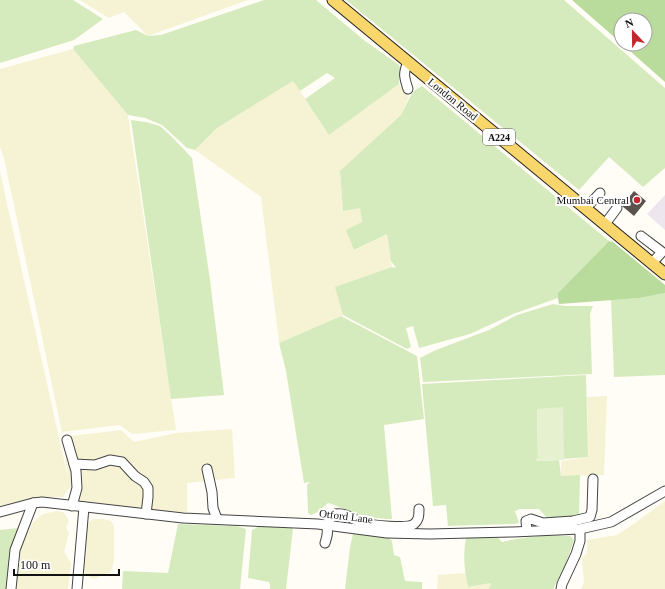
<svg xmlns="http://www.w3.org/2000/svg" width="665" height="589" viewBox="0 0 665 589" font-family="Georgia,serif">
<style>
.industrial{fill:#eee6ef}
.farmland{fill:#f6f3d4}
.green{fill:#d5ebbd}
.forest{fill:#b9dc9c}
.pitch{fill:#e6f2cf}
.building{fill:#5a524d}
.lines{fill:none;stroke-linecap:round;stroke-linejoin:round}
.minor-casing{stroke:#444;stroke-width:11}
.major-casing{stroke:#222;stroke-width:13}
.minor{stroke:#fff;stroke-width:9}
.major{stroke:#f9d66b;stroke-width:11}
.poi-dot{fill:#c4262e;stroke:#fff;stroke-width:1.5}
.labels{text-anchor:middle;stroke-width:4;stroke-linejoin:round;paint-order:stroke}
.shield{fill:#fff;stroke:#585858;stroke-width:1}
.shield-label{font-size:10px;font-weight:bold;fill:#111}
.street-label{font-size:11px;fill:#111;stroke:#fff}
.poi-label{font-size:11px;fill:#111;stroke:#fff;text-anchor:end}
</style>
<rect width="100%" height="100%" fill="#fffdf5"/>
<polygon class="industrial" points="665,195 665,230 647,214"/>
<g class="farmland">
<polygon points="80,0 248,0 148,36 124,12 109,18"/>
<polygon points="73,49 128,115 176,430 132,434 120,425 62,432 4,158 0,147 0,69"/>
<polygon points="293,81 329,134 399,84 409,97 401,115 340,172 343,211 360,207 362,222 355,250 387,234 392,267 336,287 343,315 279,343 261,197 195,150 217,128"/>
<polygon points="0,172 68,478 63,437 121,430 134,442 176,433 232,429 235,478 187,483 187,513 72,501 70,487 63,497 42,497 0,508"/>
<polygon points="607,396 604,475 561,476 561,461 588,457 587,397"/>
<polygon points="665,501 665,589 581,589 584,583 582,558 587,553 587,540 617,535 635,523"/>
<polygon points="56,511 63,512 69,520 66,528 69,533 64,552 71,563 68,589 16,589 17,566 21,549 32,523 43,514"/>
<polygon points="93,519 103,519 111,521 114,526 114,561 111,572 93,579 82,571 85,525"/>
<polygon points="465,573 468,587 492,583 489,589 437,589 438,575"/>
</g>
<g class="green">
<polygon points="0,0 73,0 103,19 74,40 0,63"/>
<polygon points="264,0 316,0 365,41 399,65 400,68 399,84 329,135 305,99 335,78 327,73 300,91 293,81 217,128 195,150 187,148 162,125 145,118 128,115 73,49 74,46 136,30 148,36 161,35"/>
<polygon points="346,0 564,0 665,88 665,168 643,187 609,157 579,190"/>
<polygon points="422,86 609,241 558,293 558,298 513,314 470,334 419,348 413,326 406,328 411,347 407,349 343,315 335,287 392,267 396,268 391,261 387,234 354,250 346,230 362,222 360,208 343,211 340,171 401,115 410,97 415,90"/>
<polygon points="131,120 146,122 160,126 169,134 192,158 210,280 224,395 171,399 155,288"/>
<polygon points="665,293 665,375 614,377 611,300 640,298"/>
<polygon points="553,304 565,306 593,306 590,314 592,374 423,382 420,358 436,350 489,330 517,315"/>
<path d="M341,316L417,356L424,419L384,425L392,519C383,519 363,517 354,514C345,510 337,505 328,503L318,512L311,515L308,513L307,485L310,482L304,483L286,371L279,343Z"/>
<polygon points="586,375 588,457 563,459 537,409 538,459 536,459 538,461 559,460 561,476 580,475 579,515 547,518 539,509 520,509 515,511 519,523 514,524 448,526 446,505 433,506 422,384"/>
<polygon points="178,524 237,526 246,529 240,589 122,589 123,571 168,573"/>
<polygon points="290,526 293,529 286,589 270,589 270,586 269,582 248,578 252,530 258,527"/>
<polygon points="19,528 21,530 9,558 7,589 0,589 0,530"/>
<polygon points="353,534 387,536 392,541 394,555 400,557 405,581 422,582 422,589 345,589 350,547"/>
<path d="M549,535L570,536L574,540L565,566L553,589H489L491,583L468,587C464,570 463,554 466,538H498L502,542L516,539Z"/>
</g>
<g class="forest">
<polygon points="572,0 665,0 665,82 622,44 645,44 645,20 621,20 621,43"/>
<polygon points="609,241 613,242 665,285 665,293 640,298 559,304 558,298 558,293"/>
</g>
<polygon class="pitch" points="563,407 564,460 538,461 537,409"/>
<polygon class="building" points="634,191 646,201 634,216 622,206"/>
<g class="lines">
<defs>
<g id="minor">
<path d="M408,89C404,77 403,73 408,62"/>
<polyline points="586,208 600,193"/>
<polyline points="605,224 617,208"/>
<polyline points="641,236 662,252 652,263"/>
<polyline points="67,440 76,471 77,488 72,506"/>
<polyline points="74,464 95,465 110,460 122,462 135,476 144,482 148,488 148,497 146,514"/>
<polyline points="207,469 212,492 213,508 217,519"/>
<polyline points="0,512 33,503 42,502 183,518 318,524 387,533 430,534 513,532 580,529 611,522 665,491"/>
<polyline points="527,531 526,521 531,519 543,523 573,521 590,517 592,510 593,479"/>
<path d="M325,543C327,537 329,531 326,525C329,521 331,515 336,514C345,512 354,520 362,523C371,525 408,529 414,524C419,520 419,515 419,509"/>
<polyline points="11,589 15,550 33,503"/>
<polyline points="77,589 84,507"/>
<polyline points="561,589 562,584 576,554 580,541 580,529"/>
</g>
<polyline id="major" points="333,0 665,274"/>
</defs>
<use href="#minor" class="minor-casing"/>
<use href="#major" class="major-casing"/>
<use href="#minor" class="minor"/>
<use href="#major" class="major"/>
</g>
<circle class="poi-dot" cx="637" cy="200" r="4"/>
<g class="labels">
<rect class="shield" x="483" y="129" width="32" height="16" rx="3"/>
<g class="shield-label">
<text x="499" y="141">A224</text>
</g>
<g class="street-label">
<text transform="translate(453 99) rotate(39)" y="4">London Road</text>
<text transform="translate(346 516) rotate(7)" y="4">Otford Lane</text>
</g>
<g class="poi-label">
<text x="629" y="204">Mumbai Central</text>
</g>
</g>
<g transform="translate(633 32) rotate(338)"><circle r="19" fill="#ffffff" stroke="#a0a0a0"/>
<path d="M0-3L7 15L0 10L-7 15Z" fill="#c4262e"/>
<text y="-6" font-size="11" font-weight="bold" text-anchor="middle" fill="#111111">N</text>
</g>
<path d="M14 569v6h105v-6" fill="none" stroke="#111111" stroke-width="2"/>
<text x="20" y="569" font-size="12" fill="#111111" stroke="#ffffff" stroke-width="3" paint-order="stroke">100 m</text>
</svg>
